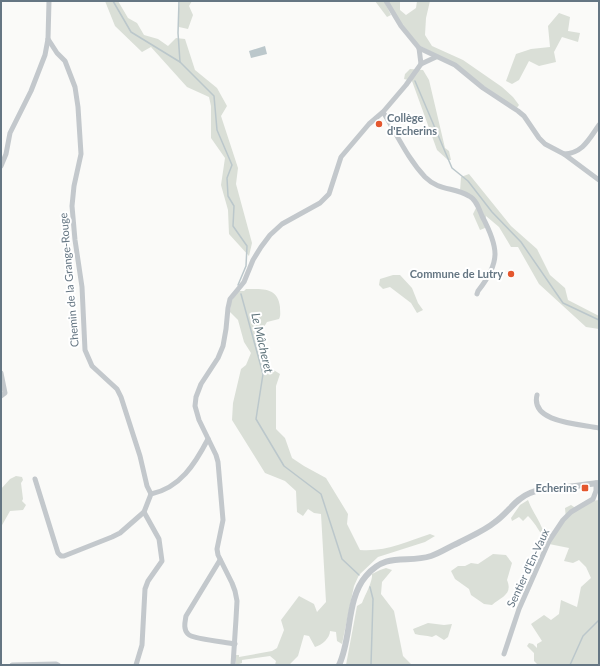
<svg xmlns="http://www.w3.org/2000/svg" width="600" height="666" viewBox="0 0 600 666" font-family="Lato,sans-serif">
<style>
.green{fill:#dadfd7}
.water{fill:#bbc7cb}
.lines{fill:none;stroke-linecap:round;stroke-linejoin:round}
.stream{stroke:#bbc7cb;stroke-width:1.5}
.minor{stroke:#c3c8cc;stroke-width:5}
.tertiary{stroke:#c3c8cc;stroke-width:6}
.poi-dot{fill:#e4572e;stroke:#fff;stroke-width:1.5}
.labels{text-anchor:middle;stroke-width:4;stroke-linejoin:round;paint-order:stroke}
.poi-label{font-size:11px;font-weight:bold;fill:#657683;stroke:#fff;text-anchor:end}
.street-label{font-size:11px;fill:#657683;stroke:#fff}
.water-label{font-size:12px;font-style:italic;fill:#60757c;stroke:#fff}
</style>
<rect width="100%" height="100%" fill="#fafaf8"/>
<g class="green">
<polygon points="105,1 118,1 128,18 137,23 144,35 158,39 168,46 176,38 185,39 195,70 217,88 227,106 221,116 238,168 236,184 252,243 249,256 229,234 228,210 221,185 225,158 211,138 211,106 209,97 187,87 151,47 142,52 115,26"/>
<polygon points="180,1 192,1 189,6 193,15 188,29 179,27 179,9"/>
<polygon points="375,1 384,1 391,15 387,17"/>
<polygon points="388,1 400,1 400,10 406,15 416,8 417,1 430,1 426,18 425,35 432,46 463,60 502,87 513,97 519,105 516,109 482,85 455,64 420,46 402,27"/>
<polygon points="559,13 570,17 568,31 580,33 578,42 562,37 554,52 556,62 539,66 529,61 519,80 512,84 506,81 516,54 531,49 550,47 548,26"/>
<polygon points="410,69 423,70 429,80 445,148 449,151 451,160 448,160 437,150 412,81 404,79 405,74"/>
<polygon points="469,174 511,226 537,249 550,275 565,288 568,300 599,316 599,329 586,327 539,284 518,247 511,247 499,227 486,216 485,228 480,230 473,214 477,206 472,196 460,191 461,177"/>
<polygon points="393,275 400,275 412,288 418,303 423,310 417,313 411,303 390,287 383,289 379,285 380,279"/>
<path d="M246,289C262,289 278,287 280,307C280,312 281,315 279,319L267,322L262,330L260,329V332L266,346V365L280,374L276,386V429L285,438L292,458L304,466L326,478L348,514L347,524L360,550C386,552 406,542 430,534L435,536L425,542L378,557L359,575L354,586L342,644L337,641L336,632L330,631C330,638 322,645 315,647L309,636L304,635L298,656L289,665H275L276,661L270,656L242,660V663L236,665L235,655H239V657L272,651L277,648L284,630L281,620L299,596L314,604L317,612L326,602L321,514L314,513L308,509L303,516L297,512L296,491L285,481L265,473L232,420L233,403L241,369L246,365L251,353L244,342L238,320L230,312L231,302L238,291H244Z"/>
<polygon points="16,476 22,477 23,480 21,483 23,499 22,501 26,505 23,510 10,511 1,527 1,489 10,479"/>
<path d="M528,500C532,511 538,518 542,528L547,529L550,536L547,542C540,533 536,524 528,516L523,521L519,517L512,521L511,518L520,505Z"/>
<polygon points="599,500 599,665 538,665 534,661 534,653 527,646 529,643 533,644 537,648 537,644 542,641 531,624 544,615 551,620 559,614 561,600 577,607 581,587 591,578 586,567 579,560 573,563 564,561 569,548 549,544 566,519 565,508 571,505 577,509 591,501"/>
<path d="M493,554L506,555L512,563L507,580C513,594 502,597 492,605L484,604L471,595L469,589L455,579L451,571L458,566H465L471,563L478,564Z"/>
<path d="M386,568L392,570L382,582L381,594L394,611L403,656L412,665H346L357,606L362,603C365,595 373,581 372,574L380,570Z"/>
<path d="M428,623L444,625L452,624L448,637L444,640L436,635L432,637C426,635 421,636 415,634L413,629Z"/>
</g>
<polygon class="water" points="265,46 267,54 251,58 249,51"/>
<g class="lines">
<g class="stream">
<polyline points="113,1 131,32 180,62"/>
<polyline points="179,1 178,33 180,62 214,96 217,130 232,165 227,178 228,196 234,206 233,226 247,246 246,266 238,285"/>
<polyline points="415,81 452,168 468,181 492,212 521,242 563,303 599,320"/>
<polyline points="241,294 263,374 256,419 284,466 321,494 342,559 359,575"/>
<polyline points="370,587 373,599 371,665"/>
<polyline points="570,665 583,636 599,620"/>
</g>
<g class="minor">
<polyline points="48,39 57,53 65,61 75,87 78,107 81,154 74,186 72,206 75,240 82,287 85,350 92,366 117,389 121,397 140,456 147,486 151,494"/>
<polyline points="419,48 455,65 483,88 518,111 524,116 539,138 545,144 564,154 599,180"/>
<polyline points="421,64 436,57"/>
<path d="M383,112C397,134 407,158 425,177C439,191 454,187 469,196C476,199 479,209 482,216C499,248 501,262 478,291L477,294"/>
<path d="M564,154C583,153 589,139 599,125"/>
<polyline points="1,166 6,154 10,133 31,91 45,55 48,39 49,1"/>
<polyline points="1,373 5,393 1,396"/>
<path d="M537,395C530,423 581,424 599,428"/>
<path d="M35,479L58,553L61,556H64L112,537L120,533L144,512L151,494C180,488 195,464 208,439"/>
<path d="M220,560L186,616C185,622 183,629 188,634C192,639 226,642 235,644"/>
<polyline points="504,654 519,609 549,541 563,520 571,512 593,499 596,491 596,483"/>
<polyline points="12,665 56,664 58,665"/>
<polyline points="136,665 142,645 145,589 148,581 162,561 159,539 144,512"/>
<polyline points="233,665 236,619 237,601 235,591 232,583 218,555 217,549 223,520 218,462 216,455 199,420 195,406 196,397 201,384 218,358 223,346 226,329 228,308 230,299 244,282 253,260 261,247 270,235 282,224 320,203 329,194 341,157 369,124 383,112 406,85 421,64 419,48 401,26 386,1"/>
</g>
<path class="tertiary" d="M339,665C352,638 346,599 366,576C387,551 407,564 431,556C440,553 449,547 458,543C471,536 484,531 495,522C508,513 515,499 530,493C541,488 554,488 566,487C577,486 588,484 599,483"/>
</g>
<g class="poi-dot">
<circle cx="379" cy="124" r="4"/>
<circle cx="511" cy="274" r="4"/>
<rect x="581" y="484" width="8" height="8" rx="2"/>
</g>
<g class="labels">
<g class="poi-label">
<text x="387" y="122" text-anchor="start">Collège<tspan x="387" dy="13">d'Echerins</tspan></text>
<text x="503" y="278">Commune de Lutry</text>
<text x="577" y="492">Echerins</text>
</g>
<g class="street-label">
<text transform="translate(69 280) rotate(-95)" y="4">Chemin de la Grange-Rouge</text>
<text transform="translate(528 568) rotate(-65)" y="4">Sentier d'En-Vaux</text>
</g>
<g class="water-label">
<text transform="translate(262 343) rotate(77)" y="4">Le Mâcheret</text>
</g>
</g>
<rect width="600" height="666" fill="none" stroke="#657683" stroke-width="4"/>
</svg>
